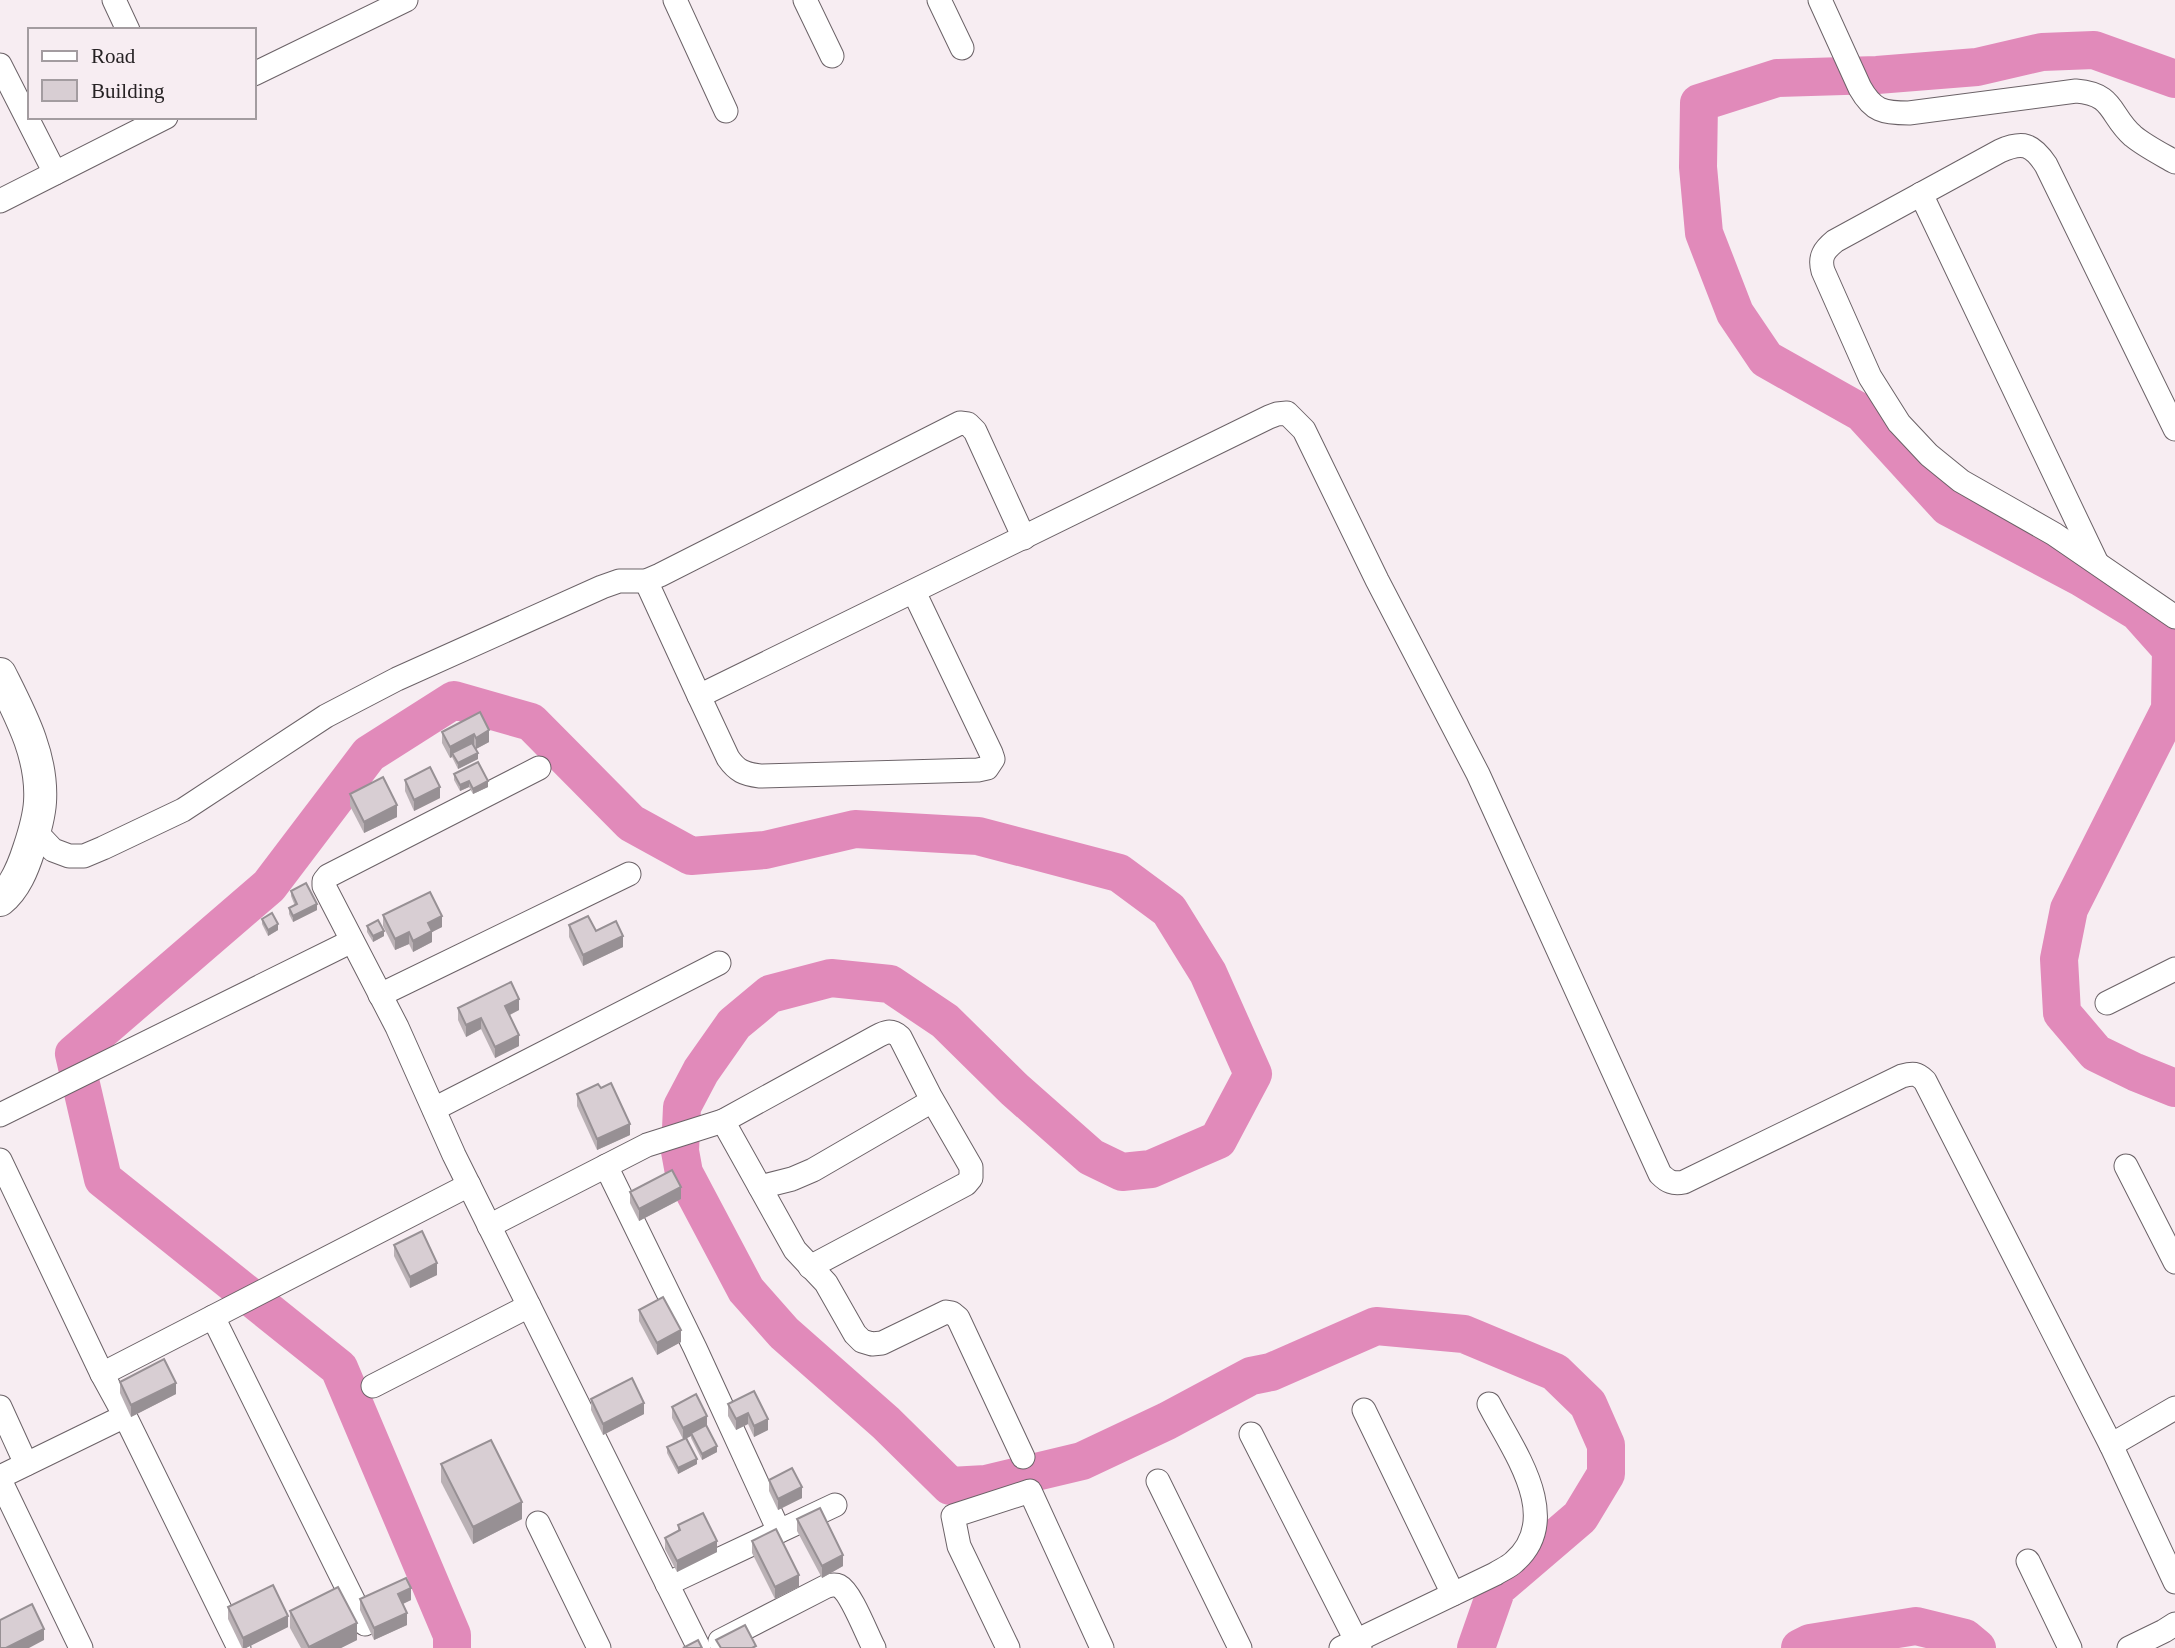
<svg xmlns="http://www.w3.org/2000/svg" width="2175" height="1648" viewBox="0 0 2175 1648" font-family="'Times New Roman',serif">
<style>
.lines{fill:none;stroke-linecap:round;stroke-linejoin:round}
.river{stroke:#e18aba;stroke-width:38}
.street-casing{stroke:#6b6267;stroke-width:25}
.secondary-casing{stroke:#6b6267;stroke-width:34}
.street{stroke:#fff;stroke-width:23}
.secondary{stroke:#fff;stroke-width:32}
.wall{fill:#bab1b5}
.shaded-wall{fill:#979094}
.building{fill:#d8ced3;stroke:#979094;stroke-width:2}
</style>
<rect width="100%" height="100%" fill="#f7edf2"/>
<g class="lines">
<g class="river">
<polyline points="2175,79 2094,50 2042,52 1977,67 1877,75 1777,78 1699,103 1698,167 1704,233 1735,313 1766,359 1862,413 1948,507 2082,578 2138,612 2171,649 2170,709 2069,909 2059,959 2062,1013 2096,1053 2135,1072 2175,1088"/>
<polyline points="452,1648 452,1635 339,1368 103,1179 74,1054 269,886 369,754 454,700 531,722 631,823 691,856 765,850 855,829 978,836 1119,873 1169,910 1208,973 1253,1074 1218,1140 1151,1169 1122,1172 1091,1157 1014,1089 945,1021 890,984 831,978 770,994 734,1024 701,1071 682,1107 680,1151 684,1173 746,1290 784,1333 886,1423 950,1486 986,1484 1082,1461 1167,1421 1251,1376 1271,1372 1376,1326 1464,1334 1555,1372 1588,1404 1606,1445 1606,1474 1580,1517 1497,1588 1476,1648"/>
<polyline points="1800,1648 1810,1643 1916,1626 1965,1638 1977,1648"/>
</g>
<defs>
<g id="street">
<polyline points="114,0 128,30"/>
<polyline points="675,0 726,111"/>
<polyline points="805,0 832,56"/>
<polyline points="939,0 962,48"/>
<path d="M1820,0L1860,88C1873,111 1883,113 1909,113L2076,91C2115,94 2109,115 2133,136C2145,146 2161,154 2175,162"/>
<polyline points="0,65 55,173"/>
<polyline points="254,74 406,0"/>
<polyline points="1921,194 2096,561"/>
<polyline points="0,201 166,117"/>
<path d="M2175,429L2046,165C2032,144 2023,141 2000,151L1835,241C1824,250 1819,257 1823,271L1870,377L1899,423L1929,455L1961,481L2054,534L2175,617"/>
<path d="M646,581L699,696L1269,417L1277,414L1287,413L1304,430L1377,580L1478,774L1660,1174C1668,1182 1673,1184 1684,1182L1902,1076C1913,1073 1917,1073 1925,1081L2111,1445"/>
<path d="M699,696L728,758C737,771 744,774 760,776L978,770L987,768L993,759L991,753L914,592"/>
<polyline points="539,768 328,876 324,881 324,886 397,1027 454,1155 699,1648"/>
<polyline points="35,831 53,850 69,856 84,856 103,848 183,810 326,716 397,679 602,587 619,581 646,581 660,575 960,423 968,424 975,431 1024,538"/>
<polyline points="380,995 629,874"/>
<polyline points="2107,1003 2175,969"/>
<polyline points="434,1109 719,963"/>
<polyline points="0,1115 352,941"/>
<polyline points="723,1121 795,1250 826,1283 855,1334 862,1341 872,1344 882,1343 946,1312 952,1313 958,1318 1023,1457"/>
<polyline points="0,1160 102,1374 125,1416 0,1477"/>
<polyline points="606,1166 695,1348 779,1531"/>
<polyline points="2126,1166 2175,1262"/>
<polyline points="760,1187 792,1179 813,1170 932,1101"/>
<path d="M489,1226L647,1145L723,1121L876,1037C885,1032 891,1029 900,1037L930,1096L971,1167V1178L966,1184L810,1267"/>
<polyline points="213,1317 365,1624"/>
<polyline points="102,1374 469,1185"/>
<polyline points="373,1386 529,1306"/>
<polyline points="0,1407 26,1464"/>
<polyline points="2175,1408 2111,1445 2175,1582"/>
<polyline points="1364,1410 1453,1594"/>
<polyline points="125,1416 239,1648"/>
<polyline points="1251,1434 1360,1648"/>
<polyline points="0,1480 81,1648"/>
<polyline points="1158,1481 1240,1648"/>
<polyline points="538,1523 599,1648"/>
<polyline points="2028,1561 2070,1648"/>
<polyline points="667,1584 835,1505"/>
<path d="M720,1641L827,1586C832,1585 835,1584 839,1586C851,1592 867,1635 874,1648"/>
<polyline points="1008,1648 959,1546 953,1516 1030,1491 1102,1648"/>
<path d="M1341,1648L1495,1574C1501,1570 1509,1567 1514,1562C1565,1518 1512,1449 1489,1404"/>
<polyline points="2129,1648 2164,1631 2175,1624"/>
</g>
<path id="secondary" d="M0,674C20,714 43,756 40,802C39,818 34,834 29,849C23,868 15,888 0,900"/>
</defs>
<use href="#street" class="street-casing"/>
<use href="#secondary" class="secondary-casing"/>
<use href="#street" class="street"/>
<use href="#secondary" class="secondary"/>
</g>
<g class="wall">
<polygon points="480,712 489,742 476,749 478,759 458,769 452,757 450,758 442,743 442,732"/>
<polygon points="454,774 488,787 473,794 469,787 460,791 454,780"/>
<polygon points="405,780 440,798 414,811 405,791"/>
<polygon points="350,794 397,817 364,833 350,806"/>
<polygon points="291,891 317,910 293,922 289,914 289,908 295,906 291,896"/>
<polygon points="383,915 442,927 432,932 432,942 413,952 409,944 395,950 383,926"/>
<polygon points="262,919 278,930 268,936 262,924"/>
<polygon points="569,925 596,931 623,947 583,966 569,937"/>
<polygon points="367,926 384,936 373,942 367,932"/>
<polygon points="458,1008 519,1010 510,1015 519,1046 495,1058 481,1029 466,1037 458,1020"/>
<polygon points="577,1094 630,1135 597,1150 577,1106"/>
<polygon points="630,1192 681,1199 639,1221 630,1203"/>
<polygon points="394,1245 437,1275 410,1288 394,1256"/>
<polygon points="639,1310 681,1342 657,1355 639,1321"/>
<polygon points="120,1382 176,1394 131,1417 120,1393"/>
<polygon points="754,1391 768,1430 754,1437 748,1424 736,1430 728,1416 728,1404"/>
<polygon points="591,1399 644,1414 603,1435 591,1410"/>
<polygon points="672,1407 707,1427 717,1452 702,1460 691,1438 691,1436 687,1438 697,1464 678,1474 667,1453 667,1447 683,1439 672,1418"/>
<polygon points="441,1464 522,1519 473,1544 441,1482"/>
<polygon points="769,1480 802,1498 778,1510 769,1491"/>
<polygon points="797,1519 843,1566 822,1578 797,1531"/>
<polygon points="678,1525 717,1552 677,1572 665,1549 665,1538 678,1531"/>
<polygon points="752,1541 799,1587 775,1599 752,1553"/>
<polygon points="360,1599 411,1600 403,1604 407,1625 374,1640 360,1610"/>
<polygon points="228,1607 288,1627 246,1648 242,1648 228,1619"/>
<polygon points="290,1611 357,1640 341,1648 301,1648 290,1628"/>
</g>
<g class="shaded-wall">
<polygon points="489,730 489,742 476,749 476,738"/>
<polygon points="474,734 474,745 452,753 452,757 450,758 450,747"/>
<polygon points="478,753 478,759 458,769 458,763"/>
<polygon points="469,781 469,787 460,791 460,785"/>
<polygon points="488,781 488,787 473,794 473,789"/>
<polygon points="440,787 440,798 414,811 414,800"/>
<polygon points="397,805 397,817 364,833 364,822"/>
<polygon points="317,904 317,910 293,922 293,916"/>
<polygon points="442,916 442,927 432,932 432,942 413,952 413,941 428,923"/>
<polygon points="278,924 278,930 268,936 268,930"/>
<polygon points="384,931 384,936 373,942 373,936"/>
<polygon points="409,932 409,944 395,950 395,939"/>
<polygon points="623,936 623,947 583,966 583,955"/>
<polygon points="519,999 519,1010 505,1017 505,1006"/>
<polygon points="481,1018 481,1029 466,1037 466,1025"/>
<polygon points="519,1035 519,1046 495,1058 495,1047"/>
<polygon points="630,1124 630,1135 597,1150 597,1139"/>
<polygon points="681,1187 681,1199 639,1221 639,1209"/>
<polygon points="437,1263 437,1275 410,1288 410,1277"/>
<polygon points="681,1330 681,1342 657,1355 657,1343"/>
<polygon points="176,1383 176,1394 131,1417 131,1405"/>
<polygon points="644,1403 644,1414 603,1435 603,1424"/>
<polygon points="748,1413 748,1424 736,1430 736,1419"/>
<polygon points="707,1416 707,1428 691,1433 691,1436 683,1440 683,1428"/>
<polygon points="768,1419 768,1430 754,1437 754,1426"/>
<polygon points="717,1446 717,1452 702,1460 702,1454"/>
<polygon points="697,1459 697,1464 678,1474 678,1468"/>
<polygon points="802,1487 802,1498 778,1510 778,1499"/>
<polygon points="522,1502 522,1519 473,1544 473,1527"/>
<polygon points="717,1541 717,1552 677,1572 677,1561"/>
<polygon points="843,1555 843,1566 822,1578 822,1566"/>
<polygon points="799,1575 799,1587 775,1599 775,1587"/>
<polygon points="411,1588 411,1600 398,1606 398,1594"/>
<polygon points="407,1613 407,1625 374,1640 374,1628"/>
<polygon points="288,1616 288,1627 246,1648 243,1648 243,1638"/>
<polygon points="357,1623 357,1640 341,1648 309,1648"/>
<polygon points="44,1629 44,1640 29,1648 6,1648"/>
</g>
<g class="building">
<polygon points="480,712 489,730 476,738 474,734 450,747 442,732"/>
<polygon points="472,743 478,753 458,763 452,753"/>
<polygon points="478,762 488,781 473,789 469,781 460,785 454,774"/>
<polygon points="430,767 440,787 414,800 405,780"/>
<polygon points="383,777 397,805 364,822 350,794"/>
<polygon points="306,883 317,904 293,916 289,908 297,904 291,891"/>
<polygon points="430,892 442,916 428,923 432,931 413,941 409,932 395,939 383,915"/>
<polygon points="272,913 278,924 268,930 262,919"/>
<polygon points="588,916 596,931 616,921 623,936 583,955 569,925"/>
<polygon points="378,920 384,931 373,936 367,926"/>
<polygon points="511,982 519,999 505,1006 519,1035 495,1047 481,1018 466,1025 458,1008"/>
<polygon points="611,1083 630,1124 597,1139 577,1094 598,1084 601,1088"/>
<polygon points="672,1170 681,1187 639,1209 630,1192"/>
<polygon points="422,1231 437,1263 410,1277 394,1245"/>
<polygon points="663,1297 681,1330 657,1343 639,1310"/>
<polygon points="164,1359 176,1383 131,1405 120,1382"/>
<polygon points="632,1378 644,1403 603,1424 591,1399"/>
<polygon points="754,1391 768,1419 754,1426 748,1413 736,1419 728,1404"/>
<polygon points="696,1394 707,1416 683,1428 672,1407"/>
<polygon points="706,1425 717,1446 702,1454 691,1433"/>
<polygon points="686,1438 697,1459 678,1468 667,1447"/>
<polygon points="491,1440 522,1502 473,1527 441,1464"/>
<polygon points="792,1468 802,1487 778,1499 769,1480"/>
<polygon points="820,1508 843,1555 822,1566 797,1519"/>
<polygon points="703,1513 717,1541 677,1561 665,1538 680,1530 678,1525"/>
<polygon points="776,1529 799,1575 775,1587 752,1541"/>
<polygon points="406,1578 411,1588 398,1594 407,1613 374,1628 360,1599"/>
<polygon points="273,1585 288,1616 243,1638 228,1607"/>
<polygon points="338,1587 357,1623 309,1647 290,1611"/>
<polygon points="32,1604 44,1629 6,1648 0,1648 0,1620"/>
<polygon points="745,1625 756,1646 752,1648 721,1648 716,1640"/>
<polygon points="698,1640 702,1648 683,1648"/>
</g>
<rect x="28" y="28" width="228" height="91" fill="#f7edf2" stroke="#a39ca0" stroke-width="2"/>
<rect x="42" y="51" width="35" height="10" fill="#ffffff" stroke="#a39ca0" stroke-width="2"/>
<text x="91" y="63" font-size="21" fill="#262224">Road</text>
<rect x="42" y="80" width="35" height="21" fill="#d8ced3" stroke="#a39ca0" stroke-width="2"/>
<text x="91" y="98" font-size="21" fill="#262224">Building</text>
</svg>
